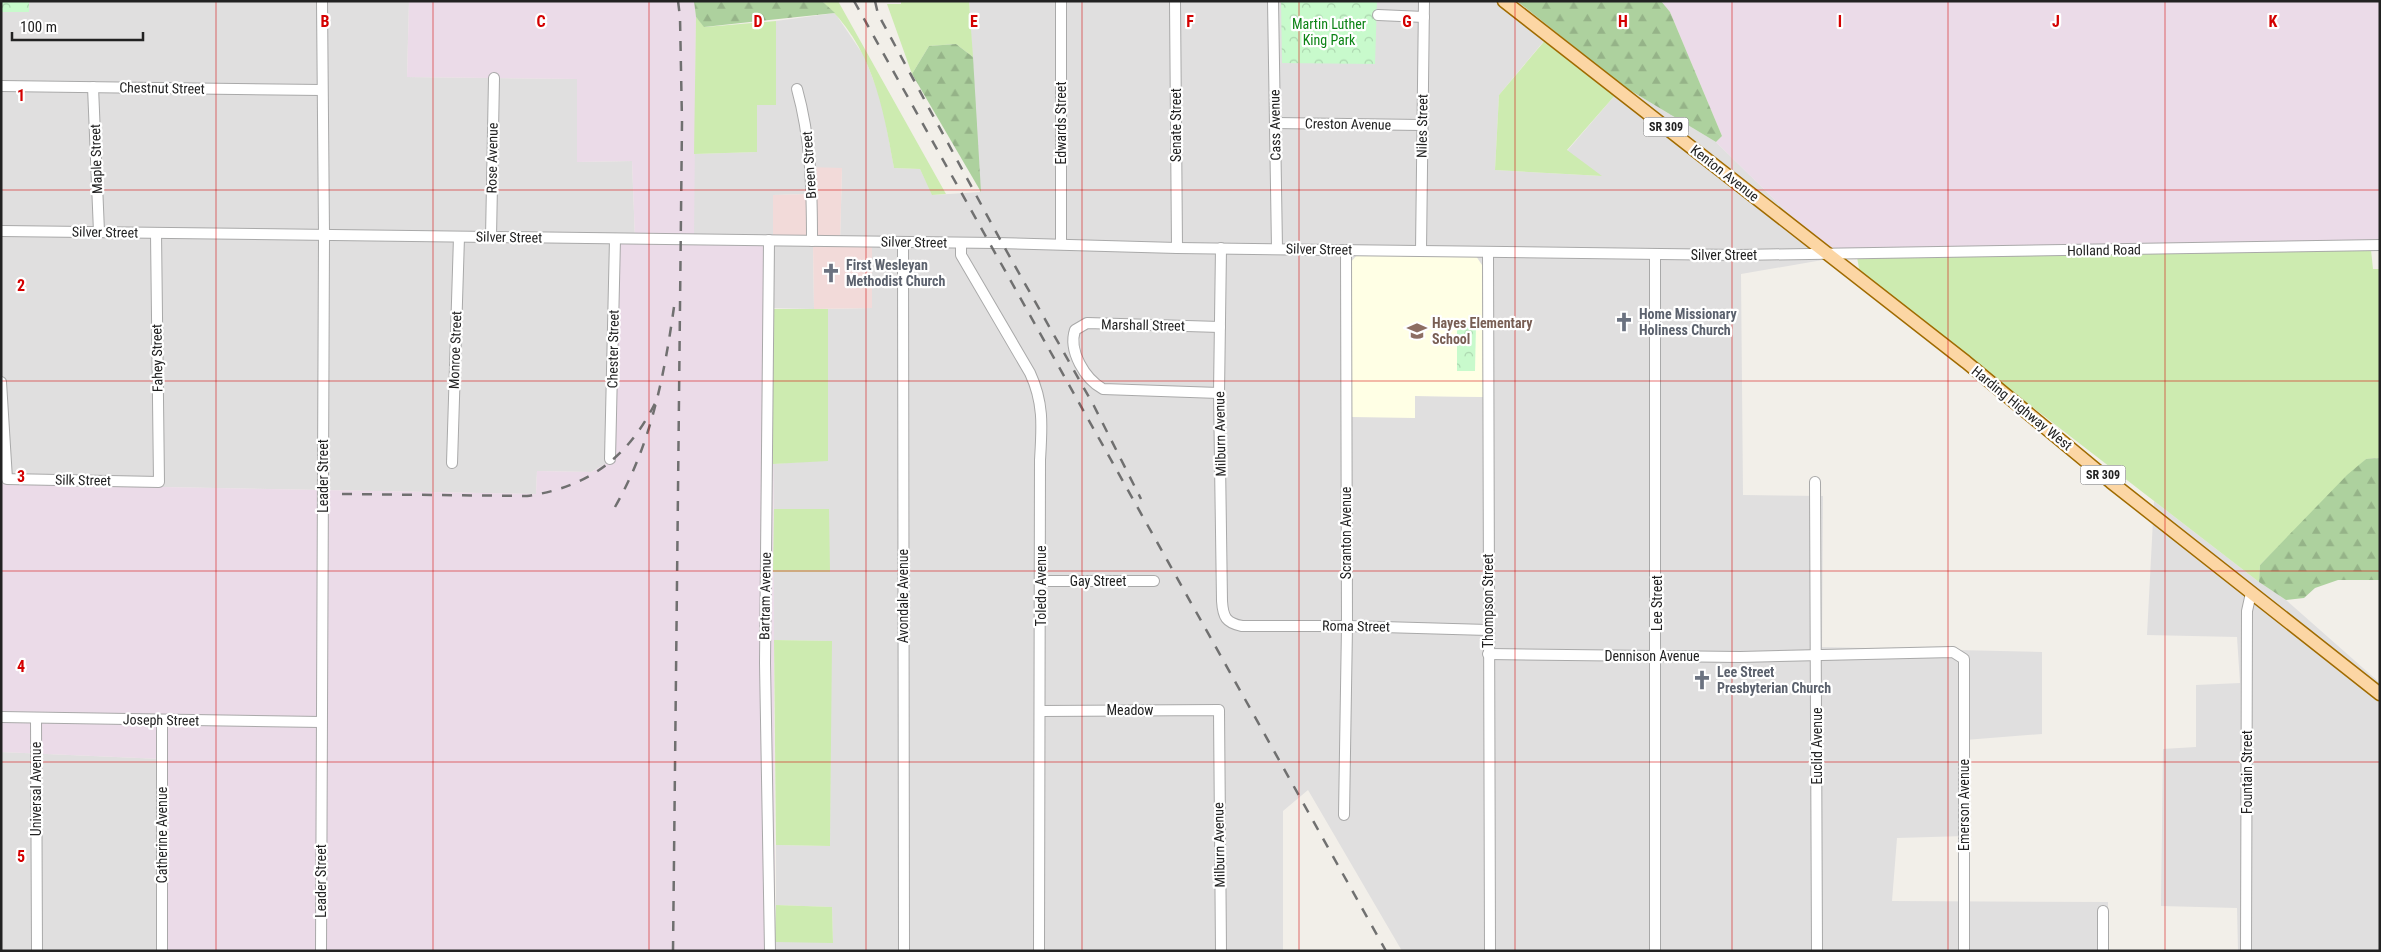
<svg xmlns="http://www.w3.org/2000/svg" width="2381" height="952" viewBox="0 0 2381 952" font-family="'Roboto Condensed',sans-serif">
<style>
.residential{fill:#e0dfdf;fill-rule:evenodd}
.commercial{fill:#f2dad9}
.industrial{fill:#ebdbe8}
.education{fill:#ffffe5}
.grass{fill:#cdebb0}
.forest{fill:url(#forest-firs)}
.park{fill:url(#park-crowns)}
.lines{fill:none;stroke-linecap:round;stroke-linejoin:round}
.minor-casing{stroke:#a9a9a9;stroke-width:12}
.major-casing{stroke:#a06b00;stroke-width:15}
.minor{stroke:#fff;stroke-width:10}
.major{stroke:#fcd6a4;stroke-width:12}
.rail{stroke:#707070;stroke-width:2.5;stroke-dasharray:10 10;stroke-linecap:butt}
.grid{fill:none;stroke:#d40000;stroke-width:1;stroke-opacity:0.55}
.labels{text-anchor:middle;stroke-width:4.5;stroke-linejoin:round;paint-order:stroke}
.shield{fill:#fff;stroke:#646464;stroke-width:1}
.shield-label{font-size:12px;font-weight:bold;fill:#222}
.park-label{font-size:14px;fill:#0c8416;stroke:#fff}
.street-label{font-size:14px;fill:#222;stroke:#fff}
.worship-label{font-size:14px;font-weight:bold;fill:#5b616d;stroke:#fff;text-anchor:start}
.education-label{font-size:14px;font-weight:bold;fill:#785e54;stroke:#fff;text-anchor:start}
.grid-label{font-size:16px;text-anchor:middle;font-weight:bold;fill:#d40000;stroke:#fff;stroke-width:4.5;stroke-linejoin:round;paint-order:stroke}
</style>
<defs>
<pattern id="forest-firs" width="22" height="20" patternUnits="userSpaceOnUse" patternTransform="scale(1.25)"><rect width="22" height="20" fill="#add19e"/><path d="M5 1l3.5 6h-7zM16 11l3.5 6h-7z" fill="#95b388"/></pattern>
<pattern id="park-crowns" width="20" height="18" patternUnits="userSpaceOnUse" patternTransform="scale(1.25)"><rect width="20" height="18" fill="#c8facc"/><path d="M2 6a3 3 0 1 1 6 0M12 15a3 3 0 1 1 6 0" fill="none" stroke="#acd6af"/></pattern>
</defs>
<rect width="100%" height="100%" fill="#f2efe9"/>
<g class="residential">
<polygon points="1,1 409,1 407,77 577,79 577,162 632,161 635,240 610,241 607,463 591,472 537,471 536,494 1,484"/>
<path d="M969,1H1517L1553,30L1499,95L1495,170L1601,176L1567,151L1623,86L1716,142L1834,258L1741,274L1743,495L1823,496L1822,647L2042,652V734L1965,740V836L1897,838L1892,901L2108,902V951H1402L1308,790L1283,811V951H775V942H833L832,907L776,905V845L830,846L831,641L774,640L773,572H829V509H774L773,464L828,460V309L872,308L840,243L842,168L810,194L774,195L813,244L814,309L767,308L694,240V154L757,152V105L776,104V21L835,13L864,56L882,102L894,168L920,169L933,195L980,192ZM1357,255L1483,397L1415,396V418Z"/>
<polygon points="2154,501 2259,582 2286,600 2380,683 2380,951 2238,951 2237,908 2161,906 2163,749 2196,747 2196,685 2240,683 2237,637 2147,635"/>
<polygon points="1,752 162,759 163,951 1,951"/>
</g>
<polygon class="commercial" points="809,167 842,168 840,242 872,242 872,308 814,309 813,244 773,243 773,195 810,194"/>
<g class="industrial">
<polygon points="409,1 694,1 696,17 694,240 764,243 773,309 775,951 163,951 162,759 1,752 1,484 536,494 537,471 591,472 607,463 610,241 635,239 632,161 577,162 577,79 407,77"/>
<polygon points="1661,1 2380,1 2380,250 1834,258 1716,142 1722,136 1670,12"/>
</g>
<polygon class="education" points="1357,255 1476,256 1482,265 1483,397 1415,396 1415,418 1351,417 1350,263"/>
<g class="grass">
<path d="M822,1H838L946,194L932,195L920,169L894,168C883,106 872,45 822,1Z"/>
<polygon points="901,1 969,1 973,57 956,44 929,46 912,74 887,4 901,4"/>
<polygon points="696,17 705,27 776,21 776,105 757,105 757,152 694,154"/>
<polygon points="1547,38 1617,93 1567,150 1602,176 1495,170 1499,95"/>
<polygon points="2371,250 2373,269 2380,269 2380,458 2366,459 2260,565 2259,582 1860,274 1857,257"/>
<polygon points="773,309 828,309 828,461 773,464"/>
<polygon points="774,509 829,509 830,572 773,572"/>
<polygon points="774,640 832,641 830,846 776,845"/>
<polygon points="776,905 832,907 833,943 775,942"/>
</g>
<g class="forest">
<polygon points="694,1 822,1 835,13 704,27 696,17"/>
<polygon points="1517,1 1661,1 1670,12 1722,136 1716,142 1623,86"/>
<polygon points="956,44 973,57 981,192 912,74 929,46"/>
<polygon points="2380,458 2380,580 2338,580 2315,588 2304,598 2286,600 2259,582 2260,565 2347,475 2366,459"/>
</g>
<g class="park">
<rect x="1" y="1" width="28" height="11"/>
<polygon points="1281,1 1377,1 1375,64 1282,63"/>
<polygon points="1457,324 1476,324 1475,371 1457,371"/>
</g>
<g class="lines">
<defs>
<g id="minor">
<polyline points="1061,1 1061,244"/>
<polyline points="1175,1 1177,248"/>
<polyline points="1273,1 1277,249"/>
<polyline points="1378,15 1424,17"/>
<polyline points="1,86 322,90"/>
<polyline points="93,87 99,232"/>
<path d="M797,89C811,139 812,189 812,241"/>
<polyline points="1275,123 1421,125"/>
<polyline points="1,231 996,243 1177,248 1738,255 2380,245"/>
<polyline points="491,237 494,78"/>
<polyline points="769,240 765,663 770,951"/>
<polyline points="903,242 904,951"/>
<path d="M961,243V255L1030,373C1044,403 1042,427 1040,460L1039,951"/>
<path d="M1221,248L1219,393L1222,601C1223,617 1226,623 1242,626H1347L1488,630"/>
<polyline points="1421,251 1424,1"/>
<polyline points="1488,252 1490,951"/>
<polyline points="1655,254 1655,951"/>
<polyline points="1,382 7,479 159,482 156,233"/>
<path d="M1219,393L1103,389C1085,379 1068,351 1075,330L1087,323L1220,327"/>
<polyline points="610,459 615,239"/>
<polyline points="452,463 459,237"/>
<polyline points="1815,482 1817,951"/>
<polyline points="1041,581 1154,581"/>
<polyline points="1488,654 1740,657 1953,652 1964,659 1964,951"/>
<polyline points="1041,711 1219,710 1221,951"/>
<polyline points="1,717 321,722"/>
<polyline points="36,718 37,951"/>
<polyline points="162,720 162,951"/>
<polyline points="1344,815 1347,626 1346,250"/>
<polyline points="2103,911 2103,951"/>
<polyline points="321,951 324,235 322,1"/>
<polyline points="2246,951 2247,611 2251,593"/>
</g>
<polyline id="major" points="1504,1 1966,362 2111,482 2380,694"/>
</defs>
<use href="#minor" class="minor-casing"/>
<use href="#major" class="major-casing"/>
<use href="#minor" class="minor"/>
<use href="#major" class="major"/>
<g class="rail">
<polyline points="854,1 1386,951"/>
<polyline points="875,1 878,14 1002,243 1094,406 1141,499"/>
<path d="M342,494L527,496C591,487 631,455 658,397"/>
<path d="M615,507C651,444 664,377 674,307"/>
<polyline points="673,951 682,122 680,17 678,1"/>
</g>
</g>
<path class="grid" d="M216,1V951M433,1V951M649,1V951M866,1V951M1082,1V951M1299,1V951M1515,1V951M1732,1V951M1948,1V951M2165,1V951M1,190H2380M1,381H2380M1,571H2380M1,762H2380"/>
<defs>
<symbol id="church-bare" viewBox="-9 -9 18 18"><path d="M-1.2-6h2.4v3.5h3.3v2.4h-3.3V6h-2.4V-.1h-3.3v-2.4h3.3Z" fill="#6b7280" stroke="#fff" stroke-width="2.5" paint-order="stroke"/></symbol>
<symbol id="school-bare" viewBox="-9 -9 18 18"><path d="M0-5L7-2L0 1L-7-2ZM-4 1L0 2.5L4 1V4Q0 6-4 4Z" fill="#8d6e63" stroke="#fff" stroke-width="2.5" paint-order="stroke"/></symbol>
</defs>
<g fill-rule="evenodd">
<use href="#church-bare" x="817" y="259" width="28" height="28"/>
<use href="#church-bare" x="1610" y="308" width="28" height="28"/>
<use href="#school-bare" x="1403" y="317" width="28" height="28"/>
<use href="#church-bare" x="1688" y="666" width="28" height="28"/>
</g>
<g class="labels">
<g class="shield">
<rect x="1643.5" y="117.5" width="45" height="19" rx="4"/>
<rect x="2080.5" y="465.5" width="45" height="19" rx="4"/>
</g>
<g class="shield-label">
<text x="1666" y="131">SR 309</text>
<text x="2103" y="479">SR 309</text>
</g>
<g class="park-label">
<text x="1329" y="29">Martin Luther<tspan x="1329" dy="16">King Park</tspan></text>
</g>
<g class="street-label">
<text transform="translate(162 88) rotate(1)" y="5">Chestnut Street</text>
<text transform="translate(1061 123) rotate(-90)" y="5">Edwards Street</text>
<text transform="translate(1348 124) rotate(1)" y="5">Creston Avenue</text>
<text transform="translate(1176 125) rotate(-90)" y="5">Senate Street</text>
<text transform="translate(1275 125) rotate(-91)" y="5">Cass Avenue</text>
<text transform="translate(1422 126) rotate(-89)" y="5">Niles Street</text>
<text transform="translate(492 158) rotate(-89)" y="5">Rose Avenue</text>
<text transform="translate(96 159) rotate(-92)" y="5">Maple Street</text>
<text transform="translate(809 165) rotate(-94)" y="5">Breen Street</text>
<text transform="translate(1725 173) rotate(38)" y="5">Kenton Avenue</text>
<text transform="translate(105 232) rotate(1)" y="5">Silver Street</text>
<text transform="translate(509 237) rotate(1)" y="5">Silver Street</text>
<text transform="translate(914 242) rotate(1)" y="5">Silver Street</text>
<text transform="translate(1319 249) rotate(1)" y="5">Silver Street</text>
<text transform="translate(2104 250) rotate(-1)" y="5">Holland Road</text>
<text x="1724" y="260">Silver Street</text>
<text transform="translate(1143 325) rotate(1)" y="5">Marshall Street</text>
<text transform="translate(613 349) rotate(-89)" y="5">Chester Street</text>
<text transform="translate(455 350) rotate(-88)" y="5">Monroe Street</text>
<text transform="translate(157 358) rotate(-91)" y="5">Fahey Street</text>
<text transform="translate(2022 408) rotate(39)" y="5">Harding Highway West</text>
<text transform="translate(1220 434) rotate(-91)" y="5">Milburn Avenue</text>
<text transform="translate(323 476) rotate(-90)" y="5">Leader Street</text>
<text transform="translate(83 480) rotate(1)" y="5">Silk Street</text>
<text transform="translate(1346 533) rotate(-90)" y="5">Scranton Avenue</text>
<text x="1098" y="586">Gay Street</text>
<text transform="translate(1041 586) rotate(-90)" y="5">Toledo Avenue</text>
<text transform="translate(765 596) rotate(-89)" y="5">Bartram Avenue</text>
<text transform="translate(903 596) rotate(-90)" y="5">Avondale Avenue</text>
<text transform="translate(1488 601) rotate(-90)" y="5">Thompson Street</text>
<text transform="translate(1657 603) rotate(-90)" y="5">Lee Street</text>
<text transform="translate(1356 626) rotate(1)" y="5">Roma Street</text>
<text x="1652" y="661">Dennison Avenue</text>
<text x="1130" y="715">Meadow</text>
<text transform="translate(161 720) rotate(1)" y="5">Joseph Street</text>
<text transform="translate(1817 746) rotate(-90)" y="5">Euclid Avenue</text>
<text transform="translate(2247 772) rotate(-90)" y="5">Fountain Street</text>
<text transform="translate(36 789) rotate(-90)" y="5">Universal Avenue</text>
<text transform="translate(1964 805) rotate(-90)" y="5">Emerson Avenue</text>
<text transform="translate(162 835) rotate(-90)" y="5">Catherine Avenue</text>
<text transform="translate(1219 845) rotate(-91)" y="5">Milburn Avenue</text>
<text transform="translate(321 881) rotate(-90)" y="5">Leader Street</text>
</g>
<g class="worship-label">
<text x="846" y="270">First Wesleyan<tspan x="846" dy="16">Methodist Church</tspan></text>
<text x="1639" y="319">Home Missionary<tspan x="1639" dy="16">Holiness Church</tspan></text>
<text x="1717" y="677">Lee Street<tspan x="1717" dy="16">Presbyterian Church</tspan></text>
</g>
<g class="education-label">
<text x="1432" y="328">Hayes Elementary<tspan x="1432" dy="16">School</tspan></text>
</g>
</g>
<g class="grid-label">
<text x="325" y="27">B</text>
<text x="541" y="27">C</text>
<text x="758" y="27">D</text>
<text x="974" y="27">E</text>
<text x="1190" y="27">F</text>
<text x="1407" y="27">G</text>
<text x="1623" y="27">H</text>
<text x="1840" y="27">I</text>
<text x="2056" y="27">J</text>
<text x="2273" y="27">K</text>
<text x="21" y="101">1</text>
<text x="21" y="291">2</text>
<text x="21" y="482">3</text>
<text x="21" y="672">4</text>
<text x="21" y="862">5</text>
</g>
<rect width="2381" height="952" fill="none" stroke="#222222" stroke-width="5"/>
<path d="M12 32v8h131v-8" fill="none" stroke="#222222" stroke-width="2.5"/>
<text x="20" y="32" font-size="15" fill="#222222" stroke="#ffffff" stroke-width="4" paint-order="stroke">100 m</text>
</svg>
